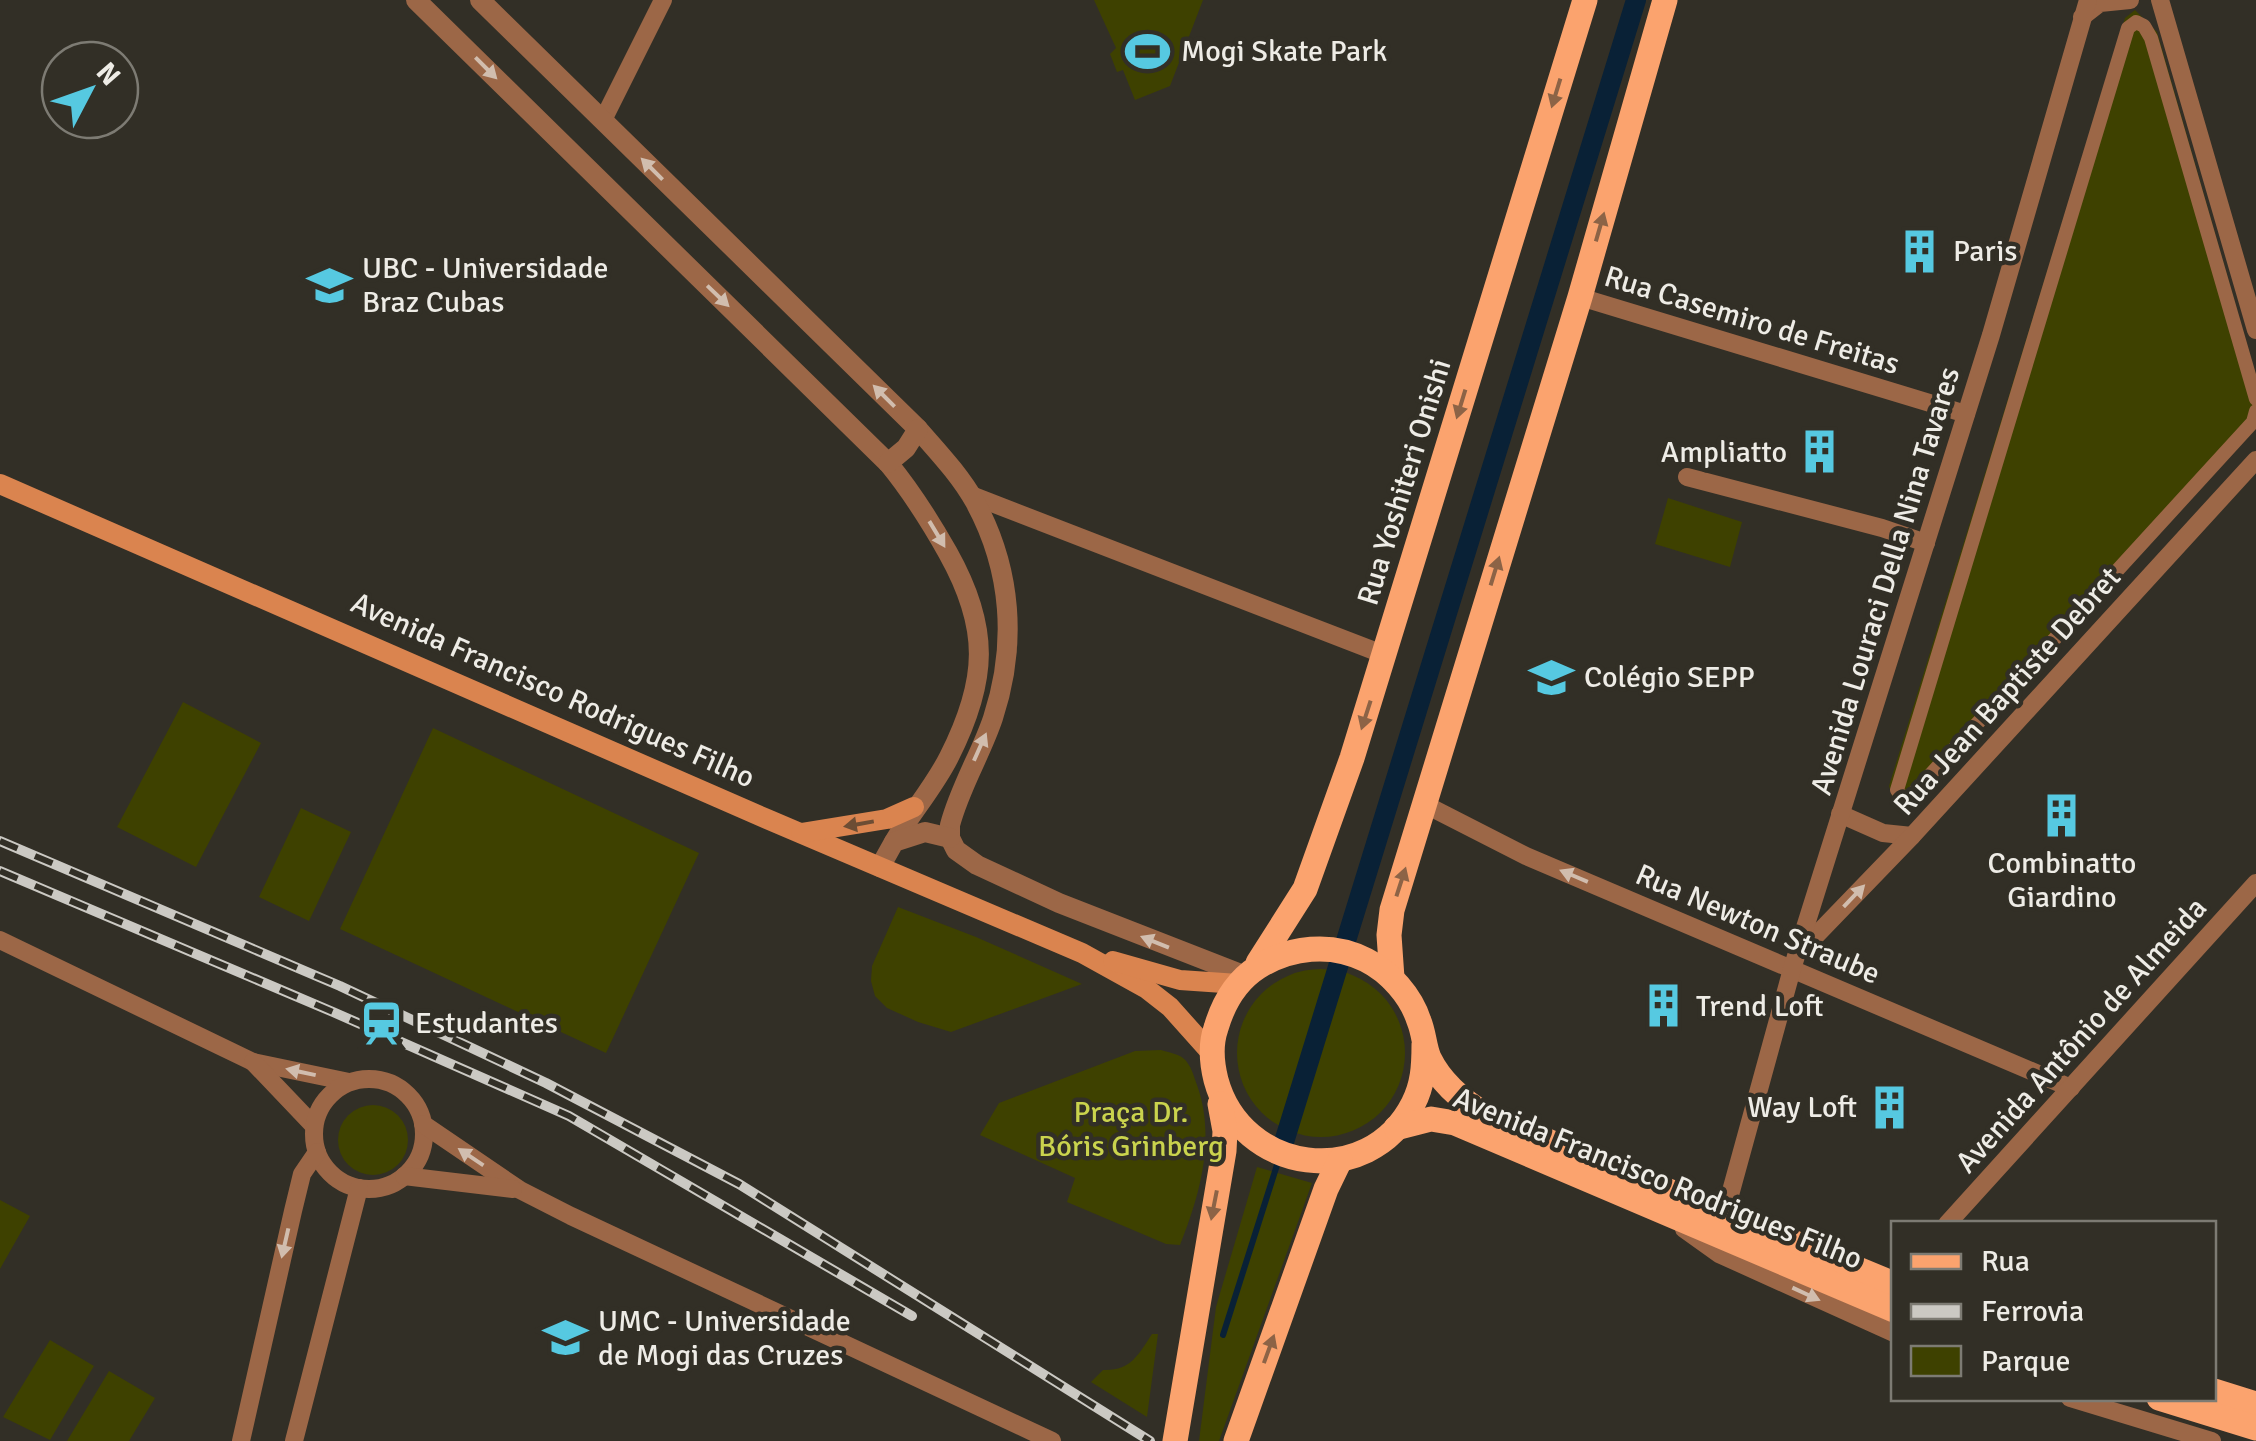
<svg xmlns="http://www.w3.org/2000/svg" width="2256" height="1441" font-family="Signika,sans-serif">
  <style>
    .green { fill: #3e4100 }
    .lines { fill: none; stroke-linecap: round; stroke-linejoin: round }
    .stream { stroke: #092136; stroke-width: 6 }
    .canal { stroke: #092136; stroke-width: 20 }
    .pedestrian { stroke: #9c6747; stroke-width: 14 }
    .minor { stroke: #9c6747; stroke-width: 18 }
    .tertiary { stroke: #9c6747; stroke-width: 20 }
    .secondary { stroke: #da844f; stroke-width: 20 }
    .primary { stroke: #fba36e; stroke-width: 25 }
    .rail-casing { stroke: #cbc9c3; stroke-width: 10 }
    .rail { stroke: #322f26; stroke-width: 6; stroke-dasharray: 19; stroke-linecap: butt }
    .oneway { fill: #d1bdae }
    .oneway2 { fill: #8c6346 }
    .oneway3 { fill: #6d4d34 }
    .labels { text-anchor: middle; stroke-width: 9; stroke-linejoin: round; paint-order: stroke }
    .poi-label { font-size: 30px; fill: #eeece6; stroke: #322f26; text-anchor: start }
    .street-label { font-size: 30px; fill: #eeece6; stroke: #322f26 }
    .park-label { font-size: 30px; fill: #cad34d; stroke: #322f26 }
  </style>
  <rect width="100%" height="100%" fill="#322f26"/>
  <!-- green -->
  <g class="green">
    <path d="M1094 0H1203L1170 86 1135 100 1123 70 1117 72 1110 54 1116 48Z"/>
    <path d="M2135 10 2157 32 2256 376V426L1905 809 1895 805 1889 786 2125 18Z"/>
    <path d="M1668 498 1742 522 1730 567 1655 544Z"/>
    <path d="M183 702 261 743 196 867 117 827Z"/>
    <path d="M433 728 699 853 606 1053 340 929Z"/>
    <path d="M301 808 351 832 309 921 259 897Z"/>
    <path d="M898 907 976 937 1082 984 951 1032 918 1022 887 1008 875 996 871 981 872 966Z"/>
    <circle cx="1321" cy="1053" r="84"/>
    <path d="M1161 1050C1167 1052 1178 1054 1183 1058 1191 1064 1194 1077 1197 1085 1216 1138 1200 1195 1180 1245L1166 1244 1067 1202 1075 1178 980 1135 999 1103 1135 1051Z"/>
    <circle cx="373" cy="1140" r="35"/>
    <path d="M1257 1167 1312 1183 1219 1441H1199L1216 1307Z"/>
    <path d="M0 1200 30 1216 0 1269Z"/>
    <path d="M1152 1334H1158L1147 1417 1091 1382 1103 1370C1131 1371 1138 1355 1152 1334Z"/>
    <path d="M50 1340 94 1366 50 1440 3 1417Z"/>
    <path d="M109 1371 155 1398 129 1441H67Z"/>
  </g>
  <g class="lines">
    <!-- stream -->
    <path class="stream" d="M1223 1335 1277 1165"/>
    <!-- canal -->
    <path class="canal" d="M1284 1142 1636 0"/>
    <!-- pedestrian -->
    <path class="pedestrian" d="M2256 399 2151 38 2144 26 2136 22 2128 28 1897 790 1902 797H1910L2253 422 2256 411"/>
    <!-- minor -->
    <g class="minor">
      <path d="M2160 0 2256 330"/>
      <path d="M2082 17 2100 3 2130 0"/>
      <path d="M603 120 663 0"/>
      <path d="M1580 297 1966 414"/>
      <path d="M1687 477 1882 528 1926 543"/>
      <path d="M971 495 1385 655"/>
      <path d="M1426 805 1526 856 2071 1088"/>
      <path d="M1840 814 1883 833 1912 836"/>
      <path d="M0 940 253 1062 349 1082"/>
      <path d="M1801 951 1912 836 2256 460"/>
      <path d="M253 1062 314 1126"/>
      <circle cx="369" cy="1134" r="55"/>
      <path d="M423 1124 520 1190 571 1216 1052 1441"/>
      <path d="M404 1176 513 1189"/>
      <path d="M1725 1213 1792 969 1991 335 2088 0"/>
      <path d="M1947 1224 2256 883"/>
      <path d="M1684 1229 1719 1254 1894 1333"/>
      <path d="M2070 1398 2212 1441"/>
      <path d="M241 1441 293 1211 302 1174 317 1152"/>
      <path d="M294 1441 359 1188"/>
    </g>
    <!-- tertiary -->
    <g class="tertiary">
      <path d="M416 0 888 463C911 491 930 521 948 553 990 628 988 680 949 757 934 787 911 813 894 842"/>
      <path d="M480 0 918 429C938 452 960 475 975 502 1012 570 1017 645 993 718 981 754 960 787 950 825V838L956 850 977 865 1059 903 1246 976"/>
      <path d="M888 463 906 448 918 429"/>
      <path d="M880 867 894 842 925 832 950 838"/>
    </g>
    <!-- secondary -->
    <g class="secondary">
      <path d="M0 484 767 819 1082 953 1147 989 1170 1007 1213 1055"/>
      <path d="M801 833 887 819 914 807"/>
      <path d="M1113 961 1180 980 1238 984"/>
    </g>
    <!-- primary -->
    <g class="primary">
      <path d="M1258 963 1305 889 1352 758 1585 0"/>
      <path d="M1392 978 1389 935 1392 910 1580 297 1665 0"/>
      <path d="M1424 1045C1424 1066 1423 1085 1413 1104 1368 1192 1241 1173 1216 1080 1212 1064 1210 1045 1216 1028 1223 1004 1236 981 1258 967 1290 947 1331 942 1366 960 1390 972 1411 996 1419 1021 1424 1033 1424 1046 1429 1058 1441 1083 1464 1102 1487 1116L1894 1284"/>
      <path d="M1396 1128 1431 1119 1455 1123 1894 1310"/>
      <path d="M2214 1391 2256 1404"/>
      <path d="M2159 1398 2256 1428"/>
      <path d="M1175 1441 1224 1151 1225 1131 1220 1104"/>
      <path d="M1236 1441 1326 1189 1340 1160"/>
    </g>
    <defs>
      <g id="rail">
        <path d="M0 841 340 986 546 1083 739 1184 1150 1441"/>
        <path d="M0 871 333 1012 569 1116 912 1316"/>
      </g>
    </defs>
    <!-- rail casing -->
    <use href="#rail" class="rail-casing"/>
    <!-- rail -->
    <use href="#rail" class="rail"/>
  </g>
  <!-- one-way arrows -->
  <defs><path id="oneway-solid" d="M-6-.8H1V-3.2L6.5 0L1 3.2V.8H-6Z" transform="scale(2.5)"/></defs>
  <g class="oneway">
    <use href="#oneway-solid" transform="translate(486 68) rotate(45)"/>
    <use href="#oneway-solid" transform="translate(652 169) rotate(-135)"/>
    <use href="#oneway-solid" transform="translate(718 296) rotate(44)"/>
    <use href="#oneway-solid" transform="translate(884 396) rotate(-135)"/>
    <use href="#oneway-solid" transform="translate(937 534) rotate(59)"/>
    <use href="#oneway-solid" transform="translate(980 747) rotate(-66)"/>
    <use href="#oneway-solid" transform="translate(1574 876) rotate(-157)"/>
    <use href="#oneway-solid" transform="translate(1854 896) rotate(-46)"/>
    <use href="#oneway-solid" transform="translate(1155 942) rotate(-158)"/>
    <use href="#oneway-solid" transform="translate(301 1072) rotate(-168)"/>
    <use href="#oneway-solid" transform="translate(471 1157) rotate(-146)"/>
    <use href="#oneway-solid" transform="translate(285 1243) rotate(103)"/>
    <use href="#oneway-solid" transform="translate(1806 1294) rotate(25)"/>
  </g>
  <g class="oneway2">
    <use href="#oneway-solid" transform="translate(1556 93) rotate(107)"/>
    <use href="#oneway-solid" transform="translate(1600 227) rotate(-74)"/>
    <use href="#oneway-solid" transform="translate(1461 404) rotate(107)"/>
    <use href="#oneway-solid" transform="translate(1495 571) rotate(-73)"/>
    <use href="#oneway-solid" transform="translate(1366 715) rotate(108)"/>
    <use href="#oneway-solid" transform="translate(1401 882) rotate(-72)"/>
    <use href="#oneway-solid" transform="translate(1214 1205) rotate(101)"/>
    <use href="#oneway-solid" transform="translate(1269 1349) rotate(-70)"/>
  </g>
  <use class="oneway3" href="#oneway-solid" transform="translate(859 824) rotate(170)"/>
  <!-- icons -->
  <defs>
    <symbol id="stadium-bare" viewBox="-9 -9 18 18"><path d="M0-5a6.5 5 0 1 0 0 10a6.5 5 0 1 0 0-10ZM-3.5-1.8h7v3.6h-7Z" fill="#56c9e1" stroke="#322f26" stroke-width="2.5" paint-order="stroke"/></symbol>
    <symbol id="building-bare" viewBox="-9 -9 18 18"><path d="M-4-6H4V6H1V3H-1V6H-4ZM-2.5-4.3h1.7v1.8h-1.7ZM.8-4.3h1.7v1.8H.8ZM-2.5-1h1.7V.8h-1.7ZM.8-1h1.7V.8H.8Z" fill="#56c9e1" stroke="#322f26" stroke-width="2.5" paint-order="stroke"/></symbol>
    <symbol id="university-bare" viewBox="-9 -9 18 18"><path d="M0-5L7-2L0 1L-7-2ZM-4 1L0 2.5L4 1V4Q0 6-4 4Z" fill="#56c9e1" stroke="#322f26" stroke-width="2.5" paint-order="stroke"/></symbol>
    <symbol id="school-bare" viewBox="-9 -9 18 18"><path d="M0-5L7-2L0 1L-7-2ZM-4 1L0 2.5L4 1V4Q0 6-4 4Z" fill="#56c9e1" stroke="#322f26" stroke-width="2.5" paint-order="stroke"/></symbol>
    <symbol id="station-bare" viewBox="-9 -9 18 18"><path d="M-3-6H3Q5-6 5-4V2Q5 4 3 4L4.5 6H3L1.5 4h-3L-3 6H-4.5L-3 4Q-5 4-5 2V-4Q-5-6-3-6ZM-3.5-4v3h7v-3ZM-3.5 1v1.5H-2V1ZM2 1v1.5H3.5V1Z" fill="#56c9e1" stroke="#322f26" stroke-width="2.5" paint-order="stroke"/></symbol>
  </defs>
  <g fill-rule="evenodd">
    <use href="#stadium-bare" x="1116" y="20" width="63" height="63"/>
    <use href="#building-bare" x="1888" y="220" width="63" height="63"/>
    <use href="#university-bare" x="298" y="254" width="63" height="63"/>
    <use href="#building-bare" x="1788" y="420" width="63" height="63"/>
    <use href="#school-bare" x="1520" y="646" width="63" height="63"/>
    <use href="#building-bare" x="2030" y="784" width="63" height="63"/>
    <use href="#building-bare" x="1632" y="974" width="63" height="63"/>
    <use href="#station-bare" x="350" y="992" width="63" height="63"/>
    <use href="#building-bare" x="1858" y="1076" width="63" height="63"/>
    <use href="#university-bare" x="534" y="1306" width="63" height="63"/>
  </g>
  <g class="labels">
    <!-- poi labels -->
    <g class="poi-label">
      <text x="1181" y="61">Mogi Skate Park</text>
      <text x="1953" y="261">Paris</text>
      <text x="362" y="278">UBC - Universidade<tspan x="362" dy="34">Braz Cubas</tspan></text>
      <text x="1787" y="462" text-anchor="end">Ampliatto</text>
      <text x="1584" y="687">Colégio SEPP</text>
      <text x="2062" y="873" text-anchor="middle">Combinatto<tspan x="2062" dy="34">Giardino</tspan></text>
      <text x="1696" y="1016">Trend Loft</text>
      <text x="415" y="1033">Estudantes</text>
      <text x="1857" y="1117" text-anchor="end">Way Loft</text>
      <text x="598" y="1331">UMC - Universidade<tspan x="598" dy="34">de Mogi das Cruzes</tspan></text>
    </g>
    <!-- street labels -->
    <g class="street-label">
      <text transform="translate(1752 320) rotate(17)" y="10">Rua Casemiro de Freitas</text>
      <text transform="translate(1404 482) rotate(-73)" y="10">Rua Yoshiteri Onishi</text>
      <text transform="translate(1885 581) rotate(-73)" y="10">Avenida Louraci Della Nina Tavares</text>
      <text transform="translate(553 690) rotate(24)" y="10">Avenida Francisco Rodrigues Filho</text>
      <text transform="translate(2007 691) rotate(-48)" y="10">Rua Jean Baptiste Debret</text>
      <text transform="translate(1758 924) rotate(23)" y="10">Rua Newton Straube</text>
      <text transform="translate(2081 1035) rotate(-48)" y="10">Avenida Antônio de Almeida</text>
      <text transform="translate(1658 1178) rotate(22)" y="10">Avenida Francisco Rodrigues Filho</text>
    </g>
    <!-- park labels -->
    <g class="park-label">
      <text x="1131" y="1122">Praça Dr.<tspan x="1131" dy="34">Bóris Grinberg</tspan></text>
    </g>
  </g>
  <!-- legend -->
  <rect x="1891" y="1221" width="325" height="180" fill="#322f26" stroke="#7d7b73" stroke-width="2.5"/>
  <rect x="1911" y="1254" width="50" height="15" fill="#fba36e" stroke="#7d7b73" stroke-width="2.5"/>
  <text x="1981" y="1271" font-size="30" fill="#eeece6">Rua</text>
  <rect x="1911" y="1304" width="50" height="15" fill="#cbc9c3" stroke="#7d7b73" stroke-width="2.5"/>
  <text x="1981" y="1321" font-size="30" fill="#eeece6">Ferrovia</text>
  <rect x="1911" y="1346" width="50" height="30" fill="#3e4100" stroke="#7d7b73" stroke-width="2.5"/>
  <text x="1981" y="1371" font-size="30" fill="#eeece6">Parque</text>
  <!-- north arrow -->
  <g transform="translate(90 90) rotate(49)"><circle r="48" fill="#322f26" stroke="#7d7b73" stroke-width="2.5"/>
  <path d="M0-8L18 38L0 25L-18 38Z" fill="#56c9e1"/>
  <text y="-15" font-size="28" font-weight="bold" text-anchor="middle" fill="#eeece6">N</text>
  </g>
</svg>
